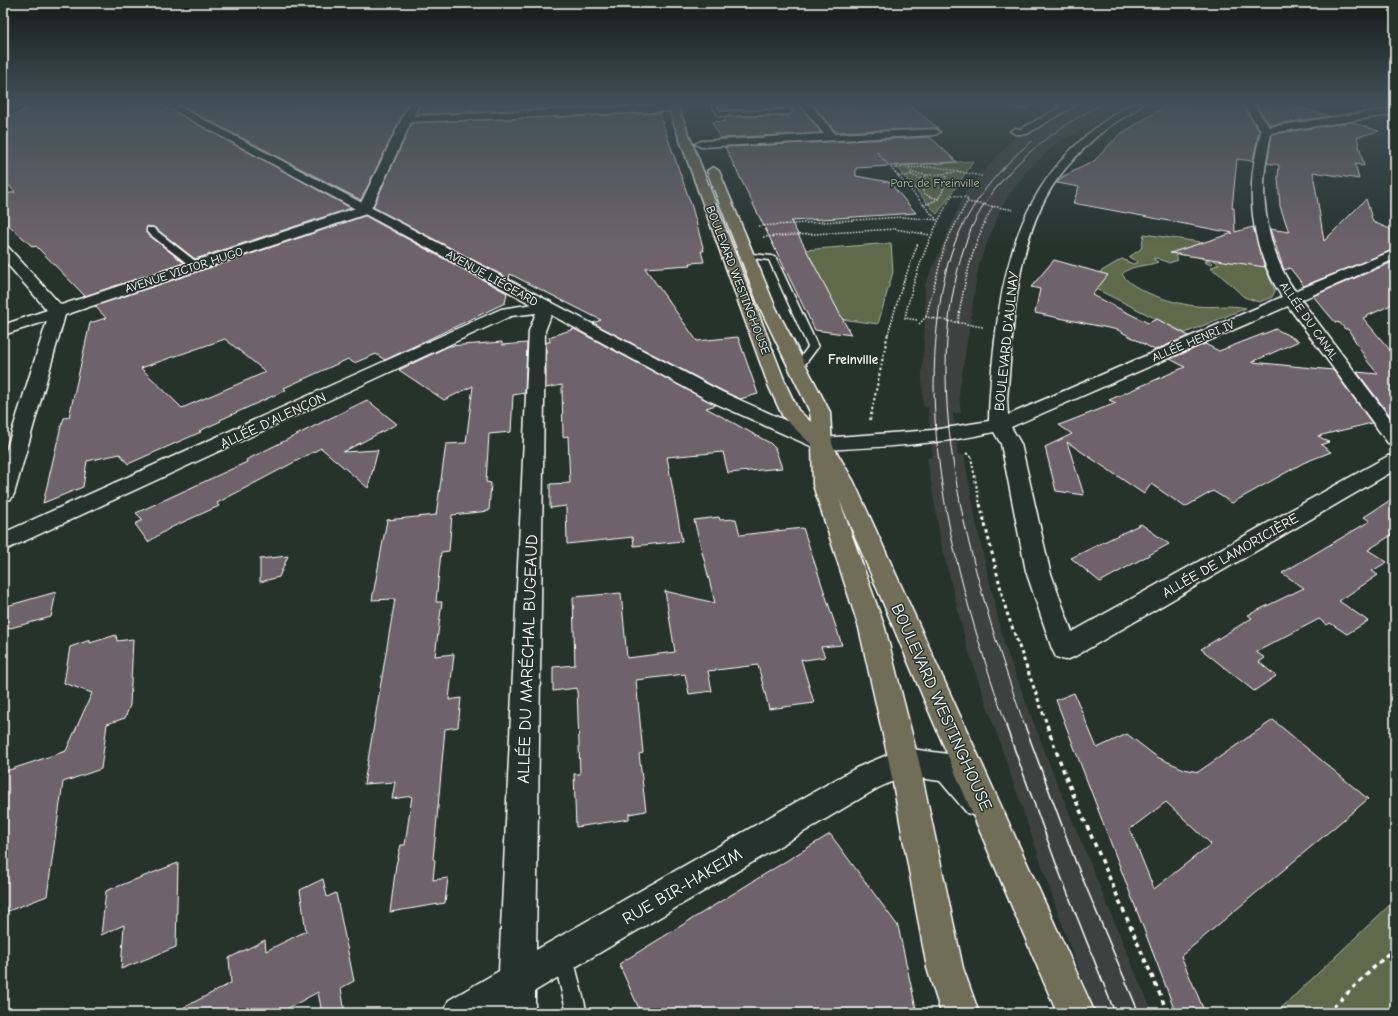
<svg xmlns="http://www.w3.org/2000/svg" width="1398" height="1016" font-family="'Comic Neue',sans-serif">
  <style>
    .built { fill: #3c423f }
    .green { fill: #5e6b4c; stroke: #aeb5a6 }
    .building { fill: #6e646a; stroke: #fff; fill-rule: evenodd }
    .lines { fill: none; stroke-linecap: round; stroke-linejoin: round }
    .lane-casing { stroke: #fff; stroke-width: 3 }
    .street-casing { stroke: #fff; stroke-width: 3 }
    .secondary-casing { stroke: #fff; stroke-width: 3 }
    .primary-casing { stroke: #fff; stroke-width: 3 }
    .path-far3 { stroke: #fff; stroke-width: 1.5; stroke-dasharray: 1.5 1.5; stroke-linecap: butt }
    .path-far2 { stroke: #fff; stroke-width: 2; stroke-dasharray: 2.5 2.5; stroke-linecap: butt }
    .path-far1 { stroke: #fff; stroke-width: 3; stroke-dasharray: 3.5 3.5; stroke-linecap: butt }
    .path { stroke: #fff; stroke-width: 3.5; stroke-dasharray: 4.5 4.5; stroke-linecap: butt }
    .lane { fill: #26332d; fill-rule: evenodd }
    .street { fill: #26332d; fill-rule: evenodd }
    .secondary { fill: #26332d; fill-rule: evenodd }
    .primary { fill: #716e59; fill-rule: evenodd }
    .tram-far1 { stroke: #fff; stroke-width: 1 }
    .tram { stroke: #fff; stroke-width: 1.5 }
    .labels { text-anchor: middle; stroke-width: 3; stroke-linejoin: round; paint-order: stroke }
    .far-park-label { font-size: 12px; fill: #b7bcae; stroke: #26332d }
    .far-street-label { font-size: 12px; fill: #fff; stroke: #26332d }
    .far-quarter-label { font-size: 13px; font-weight: bold; fill: #fff; stroke: #26332d }
    .street-label { font-size: 14px; fill: #fff; stroke: #26332d }
    .near-street-label { font-size: 17px; fill: #fff; stroke: #26332d }
  </style>
  <rect width="100%" height="100%" fill="#26332d"/>
  <filter id="ink" filterUnits="userSpaceOnUse"><feTurbulence type="fractalNoise" baseFrequency=".025" numOctaves="2"/><feDisplacementMap in="SourceGraphic" scale="8" xChannelSelector="R" yChannelSelector="G"/><feConvolveMatrix kernelMatrix="1 2 1 2 8 2 1 2 1" color-interpolation-filters="sRGB"/></filter>
  <g filter="url(#ink)">
    <!-- built -->
    <path class="built" d="M1087 104H1140L1058 142 1025 173 1002 206 979 263 959 394 961 413H953L958 455H964L977 527 1004 644 1050 766 1135 972 1153 1013H1095L1064 930 967 647 941 542 927 458 933 457 928 407 923 406 922 372 925 323V285L966 191 1016 135 1032 133 1069 111Z"/>
    <!-- green -->
    <g class="green">
      <path d="M974 161 937 214 895 166Z"/>
      <path d="M1144 234 1200 242 1202 254 1213 263 1210 265 1205 262 1208 261 1187 252 1175 256 1178 260 1169 263 1157 258 1153 259 1158 262C1146 267 1132 264 1122 274 1131 291 1178 305 1197 306 1214 308 1229 304 1246 308L1185 333 1094 288 1100 272 1122 259 1133 264 1138 262 1129 257 1141 249Z"/>
      <path d="M891 243 893 272 878 324 841 319 843 317 834 313 812 264 814 263 804 250Z"/>
      <path d="M1208 256 1263 263 1275 291 1272 297 1259 302 1244 297 1218 273 1210 268 1219 264Z"/>
      <path d="M1395 900V1013H1276Z"/>
    </g>
    <!-- building -->
    <g class="building">
      <path d="M18 104H161L351 208 195 259 154 227 147 226 146 233 184 263 85 296 36 246 33 247 3 220V195L15 192 3 179V117L24 112 22 111 26 110Z"/>
      <path d="M177 104H408L361 200Z"/>
      <path d="M420 104H443L442 105 497 104H656L416 114Z"/>
      <path d="M717 104H773L774 106 779 105 782 109 722 110Z"/>
      <path d="M799 104 821 133 720 138 712 122 726 121 724 117 789 116 793 112 788 105Z"/>
      <path d="M812 104H908L938 128 836 132Z"/>
      <path d="M1173 104H1242L1259 131 1253 161 1237 159 1232 208H1234L1235 232 1253 227 1265 267 1170 253 1233 233 1073 203 1079 187 1057 183 1062 177 1094 161 1119 135 1162 108Z"/>
      <path d="M1255 104H1288L1331 116 1270 125Z"/>
      <path d="M659 113 692 207 704 251H701L704 262 690 263 691 265 645 268 697 341 738 337 758 394 740 399 723 391 593 323 601 320 510 274 509 279 373 207 412 123Z"/>
      <path d="M1351 122 1379 131 1357 137 1364 166 1355 164 1359 179 1313 172 1324 241 1366 199 1373 222 1395 231V249L1304 286 1290 268 1284 270 1270 229 1289 232 1280 206 1278 178 1279 165 1267 163 1272 134Z"/>
      <path d="M930 137 957 162 856 168V176L889 182 916 213 791 221 851 335 815 330 725 147Z"/>
      <path d="M365 216 507 293 505 303 385 360 376 354 354 363 348 359 284 388 286 390 220 420 221 421 199 431 201 432 128 464 120 454 87 461 83 487 43 503 61 426 64 418 69 417 90 323 106 318 95 306ZM225 339 266 372 182 408 141 368Z"/>
      <path d="M1054 260 1108 275 1092 295 1148 323 1157 319 1189 336 1155 350 1118 330 1035 313 1040 289 1031 287Z"/>
      <path d="M1395 261V303L1363 318 1395 356V417L1392 418 1357 372 1378 374 1368 362 1348 329H1345L1340 323 1335 322 1313 296Z"/>
      <path d="M574 329 716 405 706 408 770 443 775 448 782 468 728 473 723 452 667 457 682 541 634 546 633 537 567 544 566 506 550 508V484L570 483 568 436 563 437 562 385 546 388V342H550L549 337Z"/>
      <path d="M1276 329 1299 341 1252 362 1333 370 1372 423 1318 436 1329 442 1321 445 1331 452 1303 463 1232 503 1213 491 1185 507 1151 484 1144 494 1067 442 1084 495 1056 491 1045 447 1072 434 1059 425 1116 403 1109 400 1185 367 1170 359 1205 344 1219 351Z"/>
      <path d="M502 342V345L527 343 525 393 513 395 511 432 489 434 486 482 491 483 489 511 452 515 449 551 441 552 436 602H442L435 656 454 654 449 700 461 698 458 727 445 729 435 840 433 859 435 860 433 880 448 878 445 903 390 912 396 865 401 845H405L412 796 392 799 395 782 364 784 395 599 372 600 387 520 436 515 446 444 466 443 473 386 444 400 399 370 449 346Z"/>
      <path d="M367 400 397 424 343 452 378 450 368 488 321 448 217 503 219 506 170 528 148 542 135 524 143 520 136 513 247 462 246 460Z"/>
      <path d="M1395 497V535L1393 534 1368 550 1387 562 1372 571 1378 575 1339 601 1368 621 1347 634 1330 623 1327 625 1319 619 1256 652 1265 658 1259 662 1276 676 1254 691 1201 649 1252 618 1248 615 1304 588 1282 573 1370 521 1364 517Z"/>
      <path d="M719 517 720 520 736 519 740 535 803 528 842 645 821 647 825 657 805 660 801 659 814 703 769 709 758 665 708 671 712 691 689 694 685 674 636 680 643 753 639 754 646 811 629 814V819L576 827 574 774H580L577 688 553 691V667L575 665 573 597 621 593 627 658 675 652 665 591 715 603 694 520Z"/>
      <path d="M1141 524 1169 544 1100 582 1071 558Z"/>
      <path d="M288 556 279 577 260 582V559Z"/>
      <path d="M56 592 51 617 3 630V607Z"/>
      <path d="M116 635 117 641 133 639 130 705 125 718 107 724 101 769 63 782 47 896 3 913V772L66 751 92 693 64 683 70 647 90 640V643Z"/>
      <path d="M1074 693 1097 748 1127 734 1157 757 1184 769 1198 772 1273 720 1368 799 1181 956 1205 1013H1176L1056 700ZM1166 802 1211 844 1154 889 1130 829Z"/>
      <path d="M830 834 898 926 917 1013H641L619 964Z"/>
      <path d="M178 863 176 947 121 969 124 925 101 935 106 891Z"/>
      <path d="M323 879 327 897 336 893 354 981 341 988 345 1013H322L318 992 279 1013H173L231 983 229 958 265 940 266 951 306 931 300 890Z"/>
    </g>
    <g class="lines">
      <defs>
        <g id="lane">
          <path d="M711 104H715L721 112 785 110 780 104H785L792 112 789 114 719 116Z"/>
          <path d="M1025 104H1032L1021 109 1018 107Z"/>
          <path d="M1055 104 1071 106 1068 108Z"/>
          <path d="M147 228H153L199 264V268H193L147 232Z"/>
          <path d="M743 253 772 256 776 258 818 347 800 371H794L792 369 808 347 769 260 743 257Z"/>
          <path d="M563 947 570 950 573 957 587 1013H567L553 957 556 950Z"/>
        </g>
        <g id="street">
          <path d="M409 104H419L414 116 674 105 679 108 674 111 411 122 369 213 65 315 14 494 11 499 3 501V460L47 321 3 335V325L47 310 3 259V246L8 247 61 305 359 207Z"/>
          <path d="M800 104H810L835 134 935 129 940 132 935 135 701 147 695 144 701 141 824 134Z"/>
          <path d="M1065 104H1077L1027 134H1015L1010 131 1015 128 1021 129Z"/>
          <path d="M1131 104H1142C1135 113 1119 119 1110 126 1093 138 1079 153 1066 168 1014 228 1014 324 1007 399L1008 415 1282 297C1261 264 1250 225 1252 186 1252 167 1257 149 1261 131L1243 104H1253L1269 127 1395 108V114L1271 133C1268 151 1264 168 1264 186 1264 222 1274 262 1295 291L1395 250V259L1301 300 1395 425V445L1388 443 1288 306 1011 427 1021 444 1050 571 1072 632 1388 456 1395 454V470L1074 657 1065 660 1056 657 1052 649 1026 571 1001 444 994 432C937 445 880 447 822 450L815 448 812 444 815 440 822 438 933 430 989 421C989 394 992 367 995 340 1007 235 1036 159 1131 104Z"/>
          <path d="M546 302 552 304 554 307 545 331 536 950 856 768 904 748 948 754 959 758 989 791 993 802 989 813 978 817 967 813 940 781 905 776 878 788 535 991V1013H443L449 1000 499 971 529 331 536 313 511 316 3 551V533L501 309Z"/>
        </g>
        <path id="secondary" d="M162 104H174L722 392 829 440 832 444 829 448 822 450 815 448 708 400Z"/>
        <path id="primary" d="M667 104H677L787 387 798 410 811 422 810 412 759 306 707 171 713 167 719 171 775 306 830 412 832 444 854 482 1095 1013H1057L839 499 885 628 919 762 963 968 979 1013H941L927 968 889 762 859 628 813 485 812 445 783 417 769 387Z"/>
      </defs>
      <!-- lane casing -->
      <use href="#lane" class="lane-casing"/>
      <!-- street casing -->
      <use href="#street" class="street-casing"/>
      <!-- secondary casing -->
      <use href="#secondary" class="secondary-casing"/>
      <!-- primary casing -->
      <use href="#primary" class="primary-casing"/>
      <!-- path-far3 -->
      <g class="path-far3">
        <path d="M877 152 937 220"/>
        <path d="M891 168 936 167 961 172"/>
        <path d="M909 169 912 173 927 175"/>
        <path d="M911 175 924 180"/>
        <path d="M898 176H907L912 173"/>
        <path d="M909 188H922"/>
        <path d="M939 199 928 196 923 192 924 178 928 175 961 172 982 176"/>
        <path d="M923 205C942 200 943 194 946 176L944 173"/>
        <path d="M758 226 903 217 938 220"/>
        <path d="M763 237 895 229 930 235"/>
        <path d="M926 317 945 244 967 202"/>
        <path d="M917 320 905 318C914 274 930 234 952 195L968 198 967 202 1014 210"/>
        <path d="M958 322C964 281 973 243 993 206"/>
        <path d="M919 324 926 317 983 327"/>
        <path d="M888 334 902 286 918 243"/>
      </g>
      <!-- path-far2 -->
      <g class="path-far2">
        <path d="M870 420 888 333"/>
        <path d="M966 453 971 457 980 505"/>
      </g>
      <!-- path-far1 -->
      <path class="path-far1" d="M980 504 1006 610 1048 727"/>
      <!-- path -->
      <g class="path">
        <path d="M1047 726 1067 780 1168 1013"/>
        <path d="M1327 1013 1395 947"/>
      </g>
      <!-- lane -->
      <use href="#lane" class="lane"/>
      <!-- street -->
      <use href="#street" class="street"/>
      <!-- secondary -->
      <use href="#secondary" class="secondary"/>
      <!-- primary -->
      <use href="#primary" class="primary"/>
      <!-- tram-far1 -->
      <g class="tram-far1">
        <path d="M1007 727C962 598 921 456 938 319 941 293 945 269 954 245 970 204 998 169 1032 141"/>
        <path d="M1025 727C979 595 924 422 955 283 960 257 968 231 982 208 1012 161 1053 129 1102 104"/>
      </g>
      <!-- tram -->
      <g class="tram">
        <path d="M1006 726 1058 869 1115 1013"/>
        <path d="M1025 726 1076 863 1139 1013"/>
      </g>
    </g>
  </g>
  <!-- sky -->
  <linearGradient id="sky" x2="0" y2="1"><stop stop-color="#151c19"/><stop offset="0.42" stop-color="#415057"/><stop offset="1" stop-color="#415057" stop-opacity="0"/></linearGradient>
  <rect width="1398" height="246" fill="url(#sky)"/>
  <g class="labels">
    <!-- far-park labels -->
    <g class="far-park-label">
      <text x="935" y="187">Parc de Freinville</text>
    </g>
    <!-- far-street labels -->
    <g class="far-street-label">
      <text transform="translate(184 270) rotate(-18)" y="4">AVENUE VICTOR HUGO</text>
      <text transform="translate(492 278) rotate(29)" y="4">AVENUE LIÉGEARD</text>
      <text transform="translate(738 280) rotate(69)" y="4">BOULEVARD WESTINGHOUSE</text>
      <text transform="translate(1309 321) rotate(55)" y="4">ALLÉE DU CANAL</text>
      <text transform="translate(1193 341) rotate(-23)" y="4">ALLÉE HENRI IV</text>
    </g>
    <!-- far-quarter labels -->
    <g class="far-quarter-label">
      <text x="853" y="364">Freinville</text>
    </g>
    <!-- street labels -->
    <g class="street-label">
      <text transform="translate(1006 341) rotate(-84)" y="5">BOULEVARD D'AULNAY</text>
      <text transform="translate(273 420) rotate(-25)" y="5">ALLÉE D'ALENÇON</text>
      <text transform="translate(1230 555) rotate(-30)" y="5">ALLÉE DE LAMORICIÈRE</text>
    </g>
    <!-- near-street labels -->
    <g class="near-street-label">
      <text transform="translate(527 659) rotate(-88)" y="6">ALLÉE DU MARÉCHAL BUGEAUD</text>
      <text transform="translate(942 707) rotate(66)" y="6">BOULEVARD WESTINGHOUSE</text>
      <text transform="translate(682 886) rotate(-30)" y="6">RUE BIR-HAKEIM</text>
    </g>
  </g>
  <!-- margin -->
  <rect width="1398" height="1016" fill="none" stroke="#26332d" stroke-width="16"/>
  <rect x="8" y="8" width="1382" height="1000" fill="none" stroke="#fff" stroke-width="1.5" filter="url(#ink)"/>
</svg>
